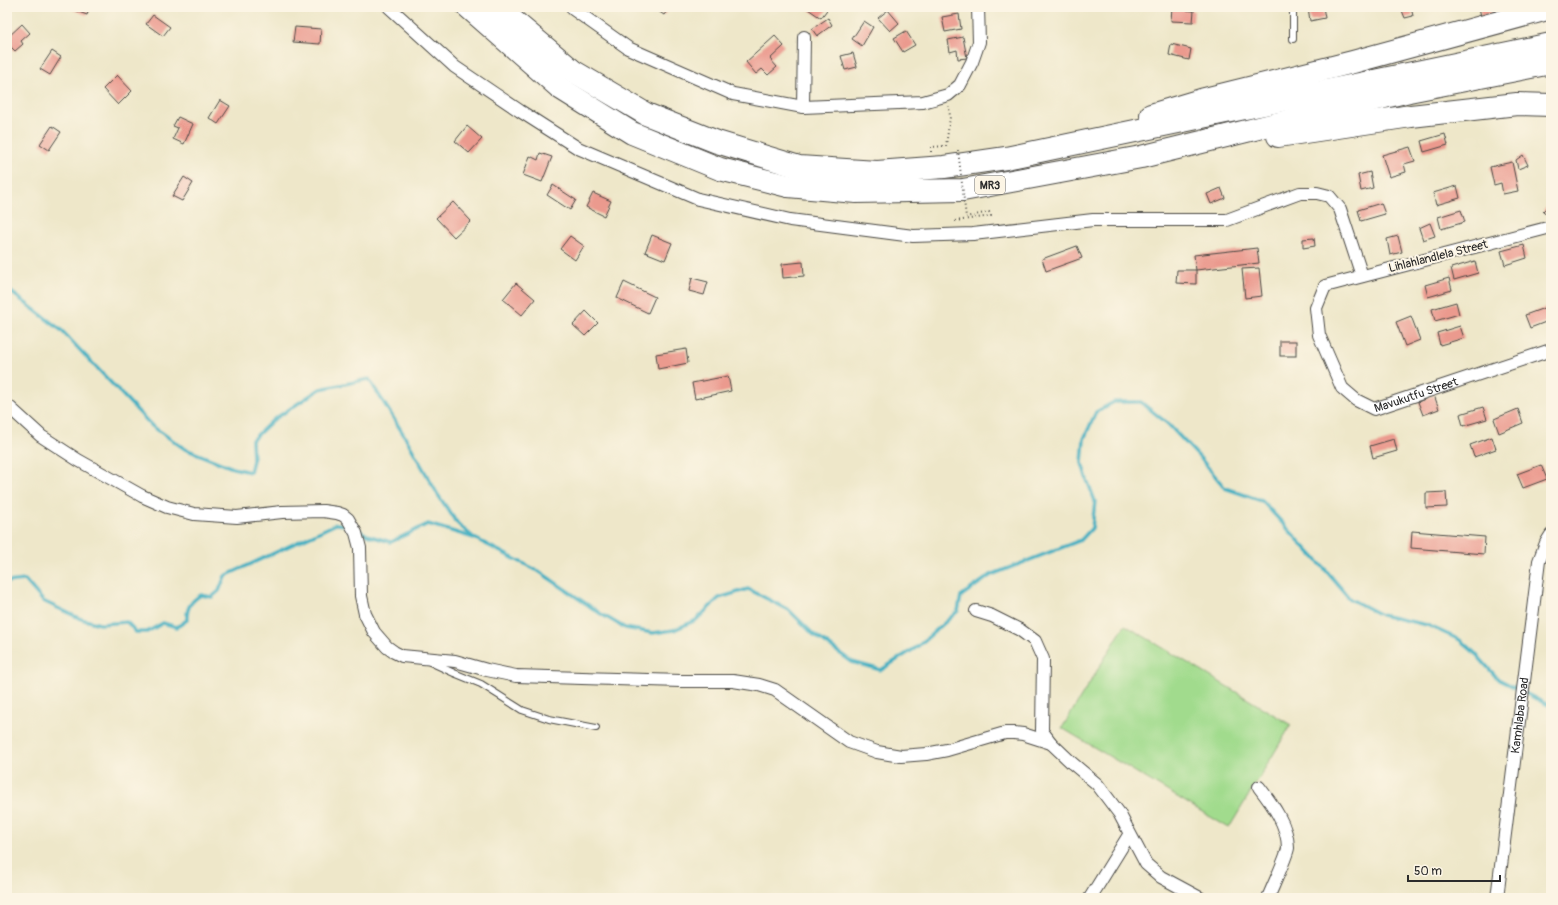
<svg xmlns="http://www.w3.org/2000/svg" width="1558" height="905" font-family="Pangolin,sans-serif">
  <style>
    .green { fill: #a1db8d; stroke: #66835c }
    .lines { fill: none; stroke-linecap: round; stroke-linejoin: round }
    .stream { stroke: #44b0c2; stroke-width: 3.5 }
    .building { fill: #eb9a8e }
    .lane-casing { stroke: #484743; stroke-width: 8 }
    .street-casing { stroke: #484743; stroke-width: 14 }
    .highway-casing { stroke: #484743; stroke-width: 24 }
    .path { stroke: #484743; stroke-width: 2; stroke-dasharray: 1 3; stroke-linecap: butt }
    .lane { stroke: #fff; stroke-width: 6 }
    .street { stroke: #fff; stroke-width: 12 }
    .highway { stroke: #fff; stroke-width: 22 }
    .path-bridge { stroke: #484743; stroke-width: 2; stroke-dasharray: 1 3; stroke-linecap: butt }
    .labels { text-anchor: middle; stroke-width: 4; stroke-linejoin: round; paint-order: stroke }
    .shield { fill: #fcf5e5; stroke: #6a6863; stroke-width: 1 }
    .shield-label { font-size: 11px; font-weight: bold; fill: #2b2b2b }
    .street-label { font-size: 12px; fill: #2b2b2b; stroke: #fcf5e5 }
  </style>
  <rect width="100%" height="100%" fill="#fcf5e5"/>
  <filter id="ink" filterUnits="userSpaceOnUse"><feTurbulence type="fractalNoise" baseFrequency=".025" numOctaves="2"/><feDisplacementMap in="SourceGraphic" scale="8" xChannelSelector="R" yChannelSelector="G"/><feConvolveMatrix kernelMatrix="1 2 1 2 8 2 1 2 1" color-interpolation-filters="sRGB"/></filter>
  <filter id="wash" filterUnits="userSpaceOnUse"><feTurbulence type="fractalNoise" baseFrequency=".012" numOctaves="4" result="noise"/><feDisplacementMap in="SourceGraphic" scale="16" xChannelSelector="R" yChannelSelector="G"/><feGaussianBlur stdDeviation="0.9" result="paint"/><feColorMatrix in="noise" values="0 0 0 0 0 0 0 0 0 0 0 0 0 0 0 0 0 1.4 0 .05"/><feComposite in="paint" operator="in"/></filter>
  <g filter="url(#wash)">
    <rect width="100%" height="100%" fill="#eee7c9"/>
    <!-- green -->
    <path class="green" d="M1125 625 1291 725 1229 828 1062 728Z"/>
    <g class="lines">
      <!-- stream -->
      <g class="stream">
        <path d="M7 289 61 330 152 426 185 449 233 468 250 472 253 460 252 440 273 420 320 389 369 379 407 440 438 495 458 524 473 537"/>
        <path d="M359 530 367 535 391 542 428 524 474 538 540 572 601 614 625 628 653 633 674 630 696 620 719 598 748 589 789 610 813 634 852 662 881 670 917 647 958 611 961 596 991 575 1081 540 1092 528 1095 501 1087 480 1082 463 1084 439 1096 412 1114 402H1141L1168 424 1201 459 1225 488 1262 501 1323 567 1350 599 1381 615 1427 625 1460 640 1476 654 1498 679 1520 690"/>
        <path d="M7 582 25 580 43 601 81 619 100 624 127 622 136 632H147L163 623 177 627 187 620C186 608 191 601 201 595L212 597 219 591 225 576 336 524 348 525"/>
        <path d="M1525 693 1548 705 1551 700"/>
      </g>
    </g>
    <g id="blocks">
      <!-- building -->
      <g class="building">
        <path d="M71 7H90L87 15 71 9Z"/>
        <path d="M656 7H670L664 15 655 9Z"/>
        <path d="M805 7H829L821 18Z"/>
        <path d="M1172 7H1185L1184 10 1194 11 1193 22 1171 21Z"/>
        <path d="M1308 7H1323L1325 18 1310 21Z"/>
        <path d="M1411 7 1413 16 1405 18 1401 8Z"/>
        <path d="M1479 7H1492L1495 11 1481 17Z"/>
        <path d="M888 10 899 23 890 31 878 18Z"/>
        <path d="M959 14 961 29 945 32 942 17Z"/>
        <path d="M153 15 170 27 163 36 146 24Z"/>
        <path d="M828 18 832 25 817 36 812 29Z"/>
        <path d="M864 21 873 27 862 46 852 39Z"/>
        <path d="M22 24 30 33 21 41 23 44 15 51 7 43V38Z"/>
        <path d="M295 27 321 29 320 44 293 42Z"/>
        <path d="M906 31 915 45 903 52 894 38Z"/>
        <path d="M775 36 784 46 770 59 777 67 768 75 762 69 756 74 746 62Z"/>
        <path d="M963 37 967 58 958 59 957 50 950 52 948 40Z"/>
        <path d="M1171 44 1191 49 1189 60 1169 55Z"/>
        <path d="M52 51 61 57 50 75 40 69Z"/>
        <path d="M853 53 857 67 845 70 841 56Z"/>
        <path d="M117 75 132 91 118 105 103 89Z"/>
        <path d="M220 100 230 106 218 124 209 118Z"/>
        <path d="M178 117 193 124 184 144 173 139 178 128 173 126Z"/>
        <path d="M52 126 61 132 49 150 40 144Z"/>
        <path d="M467 126 482 139 469 153 455 141Z"/>
        <path d="M1445 134 1448 145 1424 152 1421 141Z"/>
        <path d="M1410 147 1415 161 1404 164 1406 172 1389 177 1382 155Z"/>
        <path d="M540 153 552 157 542 182 523 175 530 156 538 160Z"/>
        <path d="M1523 155 1528 165 1518 169 1516 160Z"/>
        <path d="M1512 162 1518 191 1503 194 1501 183 1494 185 1490 167Z"/>
        <path d="M1370 172 1373 188 1361 191 1358 175Z"/>
        <path d="M184 177 193 183 182 201 172 196Z"/>
        <path d="M553 185 576 200 570 210 547 195Z"/>
        <path d="M1457 186 1460 198 1436 205 1433 193Z"/>
        <path d="M1221 188 1225 198 1211 204 1207 194Z"/>
        <path d="M593 193 611 201 604 216 586 207Z"/>
        <path d="M453 202 471 221 454 237 436 218Z"/>
        <path d="M1381 203 1385 214 1361 221 1358 210Z"/>
        <path d="M1551 203V214L1549 216 1543 211Z"/>
        <path d="M1461 210 1465 222 1441 229 1438 217Z"/>
        <path d="M1430 223 1435 236 1423 240 1419 228Z"/>
        <path d="M652 235 672 243 665 260 645 252Z"/>
        <path d="M570 236 584 246 575 260 560 249Z"/>
        <path d="M1398 236 1402 252 1390 255 1387 239Z"/>
        <path d="M1314 238 1315 246 1303 248V239Z"/>
        <path d="M1524 245 1527 258 1505 265 1501 251Z"/>
        <path d="M1077 246 1082 258 1046 271 1042 259Z"/>
        <path d="M1257 248 1259 263 1196 270V284L1176 283 1177 270H1196L1194 255Z"/>
        <path d="M1475 261 1478 273 1454 280 1451 268Z"/>
        <path d="M803 262 804 276 783 278 782 264Z"/>
        <path d="M1259 268 1262 296 1245 298 1242 269Z"/>
        <path d="M692 278 708 282 704 295 689 291Z"/>
        <path d="M1449 278 1452 290 1428 297 1425 285Z"/>
        <path d="M624 282 655 297 648 313 617 298Z"/>
        <path d="M516 283 535 299 522 315 503 299Z"/>
        <path d="M1456 302 1459 314 1435 321 1432 309Z"/>
        <path d="M1547 307 1551 320 1530 328 1525 315Z"/>
        <path d="M586 311 598 323 585 336 573 325Z"/>
        <path d="M1411 316 1420 340 1405 346 1396 322Z"/>
        <path d="M1460 326 1464 338 1440 345 1437 333Z"/>
        <rect x="1280" y="341" width="16" height="15"/>
        <path d="M686 349 688 363 658 369 656 354Z"/>
        <path d="M728 376 731 391 695 399 692 383Z"/>
        <path d="M1434 395 1439 409 1423 415 1418 402Z"/>
        <path d="M1483 407 1487 419 1463 426 1460 414Z"/>
        <path d="M1518 409 1523 423 1499 433 1494 419Z"/>
        <path d="M1492 437 1496 449 1474 457 1470 445Z"/>
        <path d="M1394 439 1397 451 1373 458 1370 446Z"/>
        <path d="M1541 465 1547 479 1523 488 1517 474Z"/>
        <path d="M1446 492 1447 507 1426 508V493Z"/>
        <path d="M1412 531 1485 537 1484 554 1411 548Z"/>
      </g>
    </g>
  </g>
  <g filter="url(#ink)">
    <use href="#blocks" fill-opacity="0" stroke="#484743" stroke-width="1"/>
    <g class="lines">
      <defs>
        <g id="lane">
          <path d="M1293 39V7"/>
          <path d="M430 662 454 673 481 684 522 710 549 719 596 728"/>
        </g>
        <g id="street">
          <path d="M389 7 455 67 520 111 578 148 698 199 790 220 913 236 973 234 1093 220H1227L1300 193H1317L1329 196 1340 209 1362 276"/>
          <path d="M573 9 628 48 733 94 803 107 923 102 948 95 960 85 972 62 979 42 978 7"/>
          <path d="M803 107 804 37"/>
          <path id="s1" d="M1551 227 1325 286 1316 308 1319 335 1342 388 1356 400 1374 409 1551 350"/>
          <path d="M7 405 41 436 78 460 142 496 167 507 194 514 237 517 282 512 323 511 337 513 343 515 348 519 356 533 360 548 361 596 365 614 374 632 387 647 394 652 402 656 455 661 487 670 516 676 681 681H733L759 685 775 690 849 742 877 752 901 756 926 754 947 750 1005 733H1014L1023 734 1051 743"/>
          <path d="M976 611 992 616 1020 630 1035 641 1043 659 1042 731 1051 743 1072 763 1097 784 1119 813 1146 864 1161 877 1200 898"/>
          <path d="M1259 787C1272 804 1288 825 1288 848 1287 856 1272 888 1268 898"/>
          <path d="M1090 898 1129 835"/>
          <path id="s2" d="M1497 898 1539 561 1546 543 1551 535"/>
        </g>
        <g id="highway">
          <path d="M468 7 560 88 632 133 720 169 788 186 856 192 963 190 1141 157 1409 91 1551 63"/>
          <path d="M497 7 573 71 646 114 717 142 799 167 877 172 944 167 1006 158 1551 44"/>
          <path d="M1151 115 1201 100 1353 62 1551 8"/>
          <path d="M1278 136 1411 116 1517 104 1551 105"/>
        </g>
      </defs>
      <!-- lane casing -->
      <use href="#lane" class="lane-casing"/>
      <!-- street casing -->
      <use href="#street" class="street-casing"/>
      <!-- highway casing -->
      <use href="#highway" class="highway-casing"/>
      <!-- path -->
      <g class="path">
        <path d="M931 152V147L946 146 950 117 949 106"/>
        <path d="M955 221 991 216 989 212 966 217"/>
      </g>
      <!-- lane -->
      <use href="#lane" class="lane"/>
      <!-- street -->
      <use href="#street" class="street"/>
      <!-- highway -->
      <use href="#highway" class="highway"/>
      <!-- path-bridge -->
      <path class="path-bridge" d="M958 150 966 217"/>
    </g>
  </g>
  <g class="labels">
    <!-- shield labels -->
    <rect class="shield" x="975" y="176" width="30" height="18" rx="3"/>
    <g class="shield-label">
      <text x="990" y="189">MR3</text>
    </g>
    <!-- street labels -->
    <g class="street-label">
      <text transform="translate(1438 256) rotate(-14)" y="4">Lihlahlandlela Street</text>
      <text dy="4" stroke="none"><textPath href="#s1" startOffset="425">Mavukutfu Street</textPath></text>
      <text dy="4" stroke="none"><textPath href="#s2" startOffset="184">Kamhlaba Road</textPath></text>
    </g>
  </g>
  <!-- margin -->
  <rect width="1558" height="905" fill="none" stroke="#fcf5e5" stroke-width="24"/>
  <!-- scale -->
  <path d="M1408 875v6h92v-6" fill="none" stroke="#2b2b2b" stroke-width="2"/>
  <text x="1414" y="875" font-size="12" fill="#2b2b2b" stroke="#fcf5e5" stroke-width="3" paint-order="stroke">50 m</text>
</svg>
